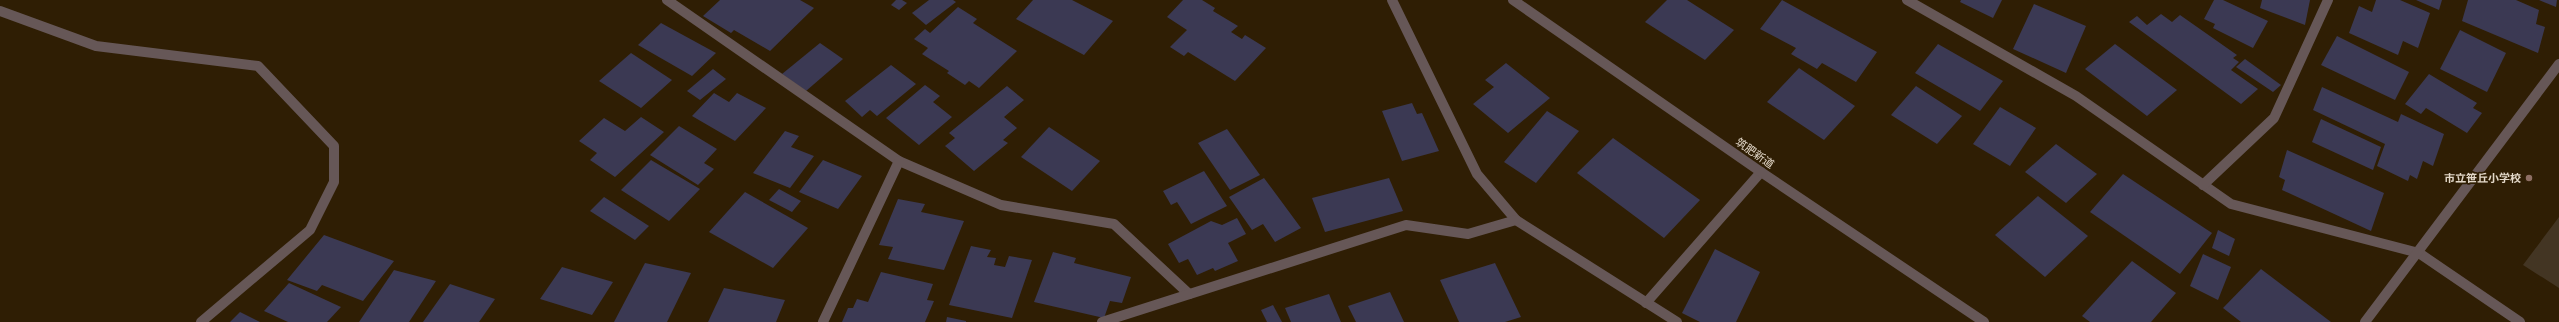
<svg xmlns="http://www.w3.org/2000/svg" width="2559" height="322" font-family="'IBM Plex Sans','Noto Sans JP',sans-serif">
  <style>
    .green { fill: #433523 }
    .building { fill: #3b3953 }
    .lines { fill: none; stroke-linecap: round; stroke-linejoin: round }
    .minor { stroke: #665757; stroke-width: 10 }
    .tertiary { stroke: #665757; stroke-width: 10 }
    .education-dot { fill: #8d6e63; stroke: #2f1e04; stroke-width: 1.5 }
    .labels { text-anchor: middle; stroke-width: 3.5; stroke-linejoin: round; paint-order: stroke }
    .street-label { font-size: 11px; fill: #e3d8c9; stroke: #2f1e04 }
    .poi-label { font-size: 11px; font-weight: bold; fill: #e3d8c9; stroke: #2f1e04; text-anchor: end }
  </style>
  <rect width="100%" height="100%" fill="#2f1e04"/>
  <!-- green -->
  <path class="green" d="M2559 217V288L2523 265Z"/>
  <!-- building -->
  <g class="building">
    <path d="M720 0H800L814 8 770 51 734 30 731 33 703 16Z"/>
    <path d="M896 0H902L907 3 899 10 891 5Z"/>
    <path d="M929 0H953L956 2 926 25 912 13Z"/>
    <path d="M1033 0H1072L1113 21 1084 55 1016 19Z"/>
    <path d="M1183 0H1202L1215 8 1213 11 1238 26 1231 32 1242 39 1245 35 1266 48 1235 81 1188 52 1184 56 1170 47 1187 30 1167 17Z"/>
    <path d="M1667 0H1687L1734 30 1705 60 1645 22Z"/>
    <path d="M1782 0 1877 52 1856 82 1822 63 1817 69 1791 54 1796 48 1760 29Z"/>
    <path d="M1961 0H2002L1993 18 1960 2Z"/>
    <path d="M2214 0H2223L2268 21 2253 48 2213 28 2215 24 2204 19Z"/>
    <path d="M2262 0H2310L2305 25 2260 8Z"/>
    <path d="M2376 0H2400L2430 13 2418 48 2403 41 2398 55 2349 33 2359 6 2372 12Z"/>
    <path d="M2416 0H2442L2439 10Z"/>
    <path d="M2468 0H2516L2539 10 2536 24 2545 27 2538 53 2462 21Z"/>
    <path d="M2539 0H2557L2556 7Z"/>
    <path d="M2034 4 2086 26 2066 73 2013 49Z"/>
    <path d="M958 7 977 19 973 23 1017 51 979 88 969 81 965 85 947 73 949 71 922 54 928 48 914 39 925 29 930 33Z"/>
    <path d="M2161 14 2172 22 2180 15 2237 55 2233 58 2239 62 2231 70 2258 89 2241 104 2129 22 2137 16 2147 25Z"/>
    <path d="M661 23 716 53 692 76 638 45Z"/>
    <path d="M2460 30 2506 53 2487 92 2440 69Z"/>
    <path d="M2337 36 2409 72 2395 100 2321 65Z"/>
    <path d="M820 43 843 59 806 91 782 74Z"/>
    <path d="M1938 44 2003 81 1980 111 1915 73Z"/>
    <path d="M2115 44 2177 90 2147 116 2085 69Z"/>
    <path d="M631 53 672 80 641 108 599 81Z"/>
    <path d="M2245 59 2281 85 2273 92 2236 67Z"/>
    <path d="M1506 63 1550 98 1508 133 1473 104 1494 87 1485 80Z"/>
    <path d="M891 65 916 84 877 116 870 110 862 117 845 101Z"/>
    <path d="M1799 68 1855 106 1824 140 1767 102Z"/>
    <path d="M713 69 726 79 700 100 687 91Z"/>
    <path d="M2429 74 2477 103 2473 108 2482 113 2467 133 2426 108 2421 114 2405 104Z"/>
    <path d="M925 85 940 96 933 102 952 117 919 145 886 118Z"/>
    <path d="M1007 86 1024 100 1004 117 1017 128 1003 140 1008 143 974 171 945 146 955 138 949 133Z"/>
    <path d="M1916 86 1962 116 1937 144 1891 115Z"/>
    <path d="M2322 87 2398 122 2401 114 2444 134 2433 166 2423 161 2417 179 2410 175 2408 181 2377 166 2385 144 2313 110Z"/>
    <path d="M714 93 729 102 737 93 766 108 735 141 692 116Z"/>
    <path d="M1412 103 1417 114 1422 113 1439 151 1402 161 1382 111Z"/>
    <path d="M2000 107 2036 128 2010 166 1973 144Z"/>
    <path d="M1547 111 1579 131 1536 183 1504 162Z"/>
    <path d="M641 117 664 132 615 177 590 160 597 153 579 141 604 118 625 131Z"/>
    <path d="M2321 119 2381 147 2373 170 2312 142Z"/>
    <path d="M679 126 717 149 704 163 714 169 698 185 650 155Z"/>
    <path d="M1049 127 1100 161 1072 191 1021 157Z"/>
    <path d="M1227 129 1260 175 1230 190 1198 143Z"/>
    <path d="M785 131 799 136 791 147 814 156 790 188 753 173Z"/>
    <path d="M1613 138 1700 200 1664 238 1577 173Z"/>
    <path d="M2056 144 2097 174 2066 203 2025 172Z"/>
    <path d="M2287 150 2384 193 2371 231 2282 190 2285 180 2279 177Z"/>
    <path d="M651 160 700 189 669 221 621 190Z"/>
    <path d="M823 160 862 176 838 209 799 192Z"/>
    <path d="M1204 171 1227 206 1191 224 1177 202 1171 205 1163 191Z"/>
    <path d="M2123 174 2212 233 2180 274 2090 212Z"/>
    <path d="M1264 178 1301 228 1275 242 1263 224 1252 230 1229 197Z"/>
    <path d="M1389 178 1403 211 1325 232 1312 198Z"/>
    <path d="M779 189 801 201 792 212 769 200Z"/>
    <path d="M745 192 808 228 773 268 709 232Z"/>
    <path d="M2038 196 2088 236 2045 277 1995 235Z"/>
    <path d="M604 197 649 226 635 240 590 211Z"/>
    <path d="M898 199 925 204 921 212 964 221 944 270 888 259 893 247 879 245Z"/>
    <path d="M1237 218 1246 234 1228 243 1238 261 1215 271 1213 268 1197 275 1188 259 1179 263 1168 244 1211 221 1222 225Z"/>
    <path d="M2218 230 2235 239 2229 256 2212 248Z"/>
    <path d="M324 235 394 261 363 301 322 285 317 291 287 280Z"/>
    <path d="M971 246 991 250 987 257 996 258 994 265 1005 267 1009 256 1032 260 1012 318 949 305Z"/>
    <path d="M1715 249 1760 272 1736 322H1700L1682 313Z"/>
    <path d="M1053 252 1076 258 1074 263 1131 277 1122 303 1110 301 1104 318 1034 302Z"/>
    <path d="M2203 254 2231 267 2218 300 2190 286Z"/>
    <path d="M2132 261 2176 293 2151 322H2090L2082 316Z"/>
    <path d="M645 263 691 273 667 322H614Z"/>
    <path d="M1495 263 1521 317 1505 322H1459L1440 280Z"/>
    <path d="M562 267 613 282 592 315 540 299Z"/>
    <path d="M2261 269 2331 322H2241L2223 308Z"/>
    <path d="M394 270 436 281 409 322H359Z"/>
    <path d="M881 272 933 284 927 300 934 301 925 322H842L848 308H853L857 299 868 302Z"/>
    <path d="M289 283 341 307 327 322H288L264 311Z"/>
    <path d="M450 284 495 299 479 322H423Z"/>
    <path d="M724 288 785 300 776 322H708Z"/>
    <path d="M1390 292 1404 322H1356L1348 306Z"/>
    <path d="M1329 294 1341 322H1291L1285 308Z"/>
    <path d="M1273 305 1282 322H1267L1261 310Z"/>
    <path d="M240 312 260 322H230Z"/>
    <path d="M947 317 966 321V322H946Z"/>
  </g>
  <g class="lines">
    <!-- minor -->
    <g class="minor">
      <path d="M667 0 899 161 1001 205 1114 224 1189 294"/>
      <path d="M1392 0 1477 174 1516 220 1677 322"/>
      <path d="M1907 0 2076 96 2231 204 2419 253 2520 322"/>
      <path d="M0 11 96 46 258 66 334 146V182L310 230 201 322"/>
      <path d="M2203 185 2274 118 2328 0"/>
      <path d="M1646 303 1761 172"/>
      <path d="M823 322 899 161"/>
      <path d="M1102 322 1406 225 1468 234 1516 220"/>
    </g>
    <!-- tertiary -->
    <g class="tertiary">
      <path d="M1513 0 1761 172 1984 322"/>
      <path d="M2365 322 2559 64"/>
    </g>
  </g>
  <!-- markers -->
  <circle class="education-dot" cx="2529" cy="178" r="4"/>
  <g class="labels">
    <!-- street labels -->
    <g class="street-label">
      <text transform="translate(1755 153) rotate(35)" y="4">筑肥新道</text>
    </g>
    <!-- poi labels -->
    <g class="poi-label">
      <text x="2521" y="182">市立笹丘小学校</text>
    </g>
  </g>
</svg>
